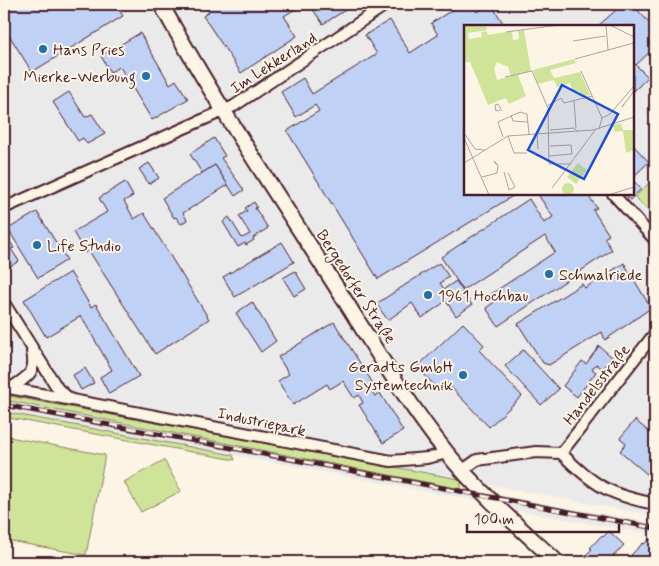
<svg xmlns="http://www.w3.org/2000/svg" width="659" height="566" font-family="Mynerve,sans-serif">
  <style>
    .built { fill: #eaeaea; fill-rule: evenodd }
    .green { fill: #cfe499; stroke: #8c8262 }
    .building { fill: #c0d1f6; stroke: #4a1f2b }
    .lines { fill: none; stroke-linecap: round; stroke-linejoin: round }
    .street-casing { stroke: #4a1f2b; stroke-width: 14 }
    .secondary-casing { stroke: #4a1f2b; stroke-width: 18 }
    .street { stroke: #fcf5e5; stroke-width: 10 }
    .secondary { stroke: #fcf5e5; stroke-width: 14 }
    .rail-casing { stroke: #4a1f2b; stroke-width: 5 }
    .rail { stroke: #fcf5e5; stroke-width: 3; stroke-dasharray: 9; stroke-linecap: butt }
    .poi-dot { fill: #1f6fb2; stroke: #fcf5e5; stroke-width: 2 }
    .labels { text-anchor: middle; stroke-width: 4; stroke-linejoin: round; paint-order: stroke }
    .poi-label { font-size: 16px; fill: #4a1f2b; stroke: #fcf5e5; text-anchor: start }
    .street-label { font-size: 16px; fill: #4a1f2b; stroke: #fcf5e5 }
    .inset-road { fill: none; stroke: #b59f9b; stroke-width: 1 }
    .view { fill: #1d4ed8; fill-opacity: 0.15; stroke: #1d4ed8; stroke-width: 2.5 }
    .inset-edge { fill: none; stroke: #4a1f2b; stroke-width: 2.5 }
  </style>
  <rect width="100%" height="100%" fill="#fcf5e5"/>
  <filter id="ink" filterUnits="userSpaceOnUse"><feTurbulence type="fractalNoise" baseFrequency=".02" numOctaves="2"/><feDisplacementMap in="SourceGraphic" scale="10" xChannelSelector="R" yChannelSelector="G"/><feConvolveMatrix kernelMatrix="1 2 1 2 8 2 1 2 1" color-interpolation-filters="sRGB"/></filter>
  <g filter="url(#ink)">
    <!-- built -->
    <g class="built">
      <path d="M4 4H655V109L646 119 655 129V177L635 197 655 218V516L71 405 4 394ZM465 26H633V194H465Z"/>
      <path d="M4 400 473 491 655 523V535L524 512 473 500 4 412Z"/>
    </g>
    <!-- green -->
    <g class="green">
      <path d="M655 177V218L635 197Z"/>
      <path d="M4 395 459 479 461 482V489L4 400Z"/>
      <path d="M4 412 233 455 235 460 4 417Z"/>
      <path d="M4 436 105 455 86 555 4 540Z"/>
      <path d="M164 460 181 491 141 512 124 482Z"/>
    </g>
    <!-- building -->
    <g class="building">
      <path d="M4 4H115L123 16 32 72 4 27Z"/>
      <path d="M203 4H294L297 8 284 16 297 36 241 73 203 16 209 12Z"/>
      <path d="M309 4H344L347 9 323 24Z"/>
      <path d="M462 4H472L477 12 491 4 505 26H465V194H516L378 279 287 131 319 111 315 105 296 117 281 92 303 78 312 94 377 54 365 35 390 20 410 53 438 35 431 23Z"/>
      <path d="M623 4H632L655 29V47L636 65 633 62V26H598Z"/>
      <path d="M140 33 170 84 176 80 188 99 152 120 120 67 110 72 101 56Z"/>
      <path d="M633 62 648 77 633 92Z"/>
      <path d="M69 92 85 117 92 114 105 134 87 144 83 138 78 141 53 102Z"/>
      <path d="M214 138 225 156 221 158 244 190 235 196 215 165 202 173 190 154Z"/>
      <path d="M633 145 649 162 633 177Z"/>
      <path d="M149 163 159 178 149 184 139 169Z"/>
      <path d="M215 165 228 185 183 213 187 220 181 224 176 217 174 218 162 198Z"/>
      <path d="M633 180 641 189 630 200 625 194H633Z"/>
      <path d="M125 182 133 196 124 201 134 219 144 213 209 319 155 354 89 251 85 253 73 232 107 212 99 198Z"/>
      <path d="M543 194H587L597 208 593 210 609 235 604 238 612 250 498 326 486 308 496 301 491 294 555 252 545 236 463 290 441 257 529 199 544 223 553 217 539 196Z"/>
      <path d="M254 202 257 207 255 208 268 228 253 238 254 240 246 245 245 243 238 247 223 222 229 217 242 238 250 234 239 216 247 211 245 208Z"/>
      <path d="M37 212 67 260 38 278 8 229Z"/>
      <path d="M6 235 14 248 11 249 19 261 6 269 4 266V236Z"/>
      <path d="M282 242 294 262 235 297 223 277Z"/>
      <path d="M439 263 449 277 440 283 444 289 456 281 472 305 456 316 446 301 422 318 412 303 388 320 376 304Z"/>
      <path d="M624 263 651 308 605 340 602 332 549 365 543 363 518 324 582 284 585 288Z"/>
      <path d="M295 271 306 289 294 296 283 278Z"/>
      <path d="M70 272 91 307 96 304 139 376 109 394 100 377 112 370 81 316 46 337 24 300Z"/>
      <path d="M252 302 276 341 261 352 236 313Z"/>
      <path d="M334 322 374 385 369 388 375 396 380 393 403 431 383 443 359 405 363 403 359 395 354 398 343 381 330 389 327 384 293 405 278 381 289 374 278 357Z"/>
      <path d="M463 323 484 345 479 350 522 396 489 427 446 382 438 389 417 367Z"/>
      <path d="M599 346 612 357 603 369 596 364 592 369 596 372 577 397 563 386 582 361 586 364Z"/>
      <path d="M523 350 559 389 541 405 505 366Z"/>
      <path d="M85 368 94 383 81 390 73 375Z"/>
      <path d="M635 420 655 437V481L620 451 626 443 620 438Z"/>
      <path d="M609 531 624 545 608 562H594L586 555 592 549 590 548 602 535 603 537Z"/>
      <path d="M650 539 655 544V562H627L632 557 631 555 643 543 644 544Z"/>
    </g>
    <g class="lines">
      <defs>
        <g id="street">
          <path d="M613 194 655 240"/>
          <path d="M4 208 234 106 387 4"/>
          <path d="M4 303 58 389 70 399"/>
          <path d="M4 387 391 461 427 458 448 453"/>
          <path d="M11 388C27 377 37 373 32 352"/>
          <path d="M561 453 655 333"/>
          <path d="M463 470 477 460 536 452 561 453C594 486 610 495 655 504"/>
        </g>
        <path id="secondary" d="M161 4C212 97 272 187 330 277 368 336 403 398 447 453 480 493 519 527 557 562"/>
      </defs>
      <!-- street casing -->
      <use href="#street" class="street-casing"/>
      <!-- secondary casing -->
      <use href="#secondary" class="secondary-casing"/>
      <!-- street -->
      <use href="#street" class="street"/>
      <!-- secondary -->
      <use href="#secondary" class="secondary"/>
      <defs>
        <path id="rail" d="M4 405C221 444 438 489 655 528"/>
      </defs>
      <!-- rail casing -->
      <use href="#rail" class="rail-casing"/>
      <!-- rail -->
      <use href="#rail" class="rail"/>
    </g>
  </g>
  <!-- markers -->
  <g class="poi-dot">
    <circle cx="43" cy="49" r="5"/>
    <circle cx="146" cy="76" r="5"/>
    <circle cx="37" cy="245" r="5"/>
    <circle cx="549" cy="274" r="5"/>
    <circle cx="428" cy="295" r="5"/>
    <circle cx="463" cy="375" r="5"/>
  </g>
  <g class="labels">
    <!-- poi labels -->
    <g class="poi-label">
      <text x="53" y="55">Hans Pries</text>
      <text x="136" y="82" text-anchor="end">Mierke-Werbung</text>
      <text x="47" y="251">Life Studio</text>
      <text x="559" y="280">Schmalriede</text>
      <text x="438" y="301">1961 Hochbau</text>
      <text x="453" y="372" text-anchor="end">Geradts GmbH<tspan x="453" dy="18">Systemtechnik</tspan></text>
    </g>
    <!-- street labels -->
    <g class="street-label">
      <text transform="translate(273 62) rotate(-33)" y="6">Im Lekkerland</text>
      <text transform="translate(357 286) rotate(57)" y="6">Bergedorfer Straße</text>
      <text transform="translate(596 384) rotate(-52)" y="6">Handelsstraße</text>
      <text transform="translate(262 421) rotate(12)" y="6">Industriepark</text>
    </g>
  </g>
  <!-- overview -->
  <g transform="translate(464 25)">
    <rect width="170" height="170" fill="#fcf5e5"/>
    <path d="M0 0H22L23 5 4 8 5 14 18 12 17 7 22 6 24 10 48 6 49 15 55 14 54 6 60 5 67 46 54 50 62 71 45 79 42 73 24 80 6 37H0ZM33 37 44 42 47 51 33 55 30 43ZM110 34 112 38 86 45 90 53 116 47 126 70 117 72 115 66 109 67 106 58 93 62 90 55 74 59 69 45ZM157 98 159 105H170V125L162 128 159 106 151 107 149 100ZM114 138 123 145 112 159 103 152ZM98 164a6 6 0 1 1 12 0a6 6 0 1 1-12 0Z" fill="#cfe499" fill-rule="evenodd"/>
    <path class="inset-road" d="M142 0 144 25M146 0 170 12M42 7 95 0M109 16 141 11M111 34 170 18M117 46 138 93M41 52 68 46 84 83 85 139H107M110 76 112 103M160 79 158 82 170 66M83 81 97 73 100 78 128 71M36 85 32 86 31 80 34 79 38 86M47 90 49 96 64 97M135 104 138 93 146 89 170 61M86 105 110 103 113 106M0 108 11 124 20 125M73 109 74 124M44 111 50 128H63M39 112 34 97 56 87 63 89 65 109M0 113 25 170M85 131 108 129 107 120 86 121M0 138 44 111 129 105 170 92M40 147 45 165 51 162 44 148M18 152 33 148 34 140 30 136 31 138 34 140M88 163 132 104M144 170 170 162"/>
    <path class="view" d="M98 60 154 89 120 154 64 125Z"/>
    <rect width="170" height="170" class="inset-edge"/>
  </g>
  <!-- margin -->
  <rect width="659" height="566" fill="none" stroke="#fcf5e5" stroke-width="20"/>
  <rect x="10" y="10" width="639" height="546" fill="none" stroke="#4a1f2b" stroke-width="2" filter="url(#ink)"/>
  <!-- scale -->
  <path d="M467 524v8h152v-8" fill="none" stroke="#4a1f2b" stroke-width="2.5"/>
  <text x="474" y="524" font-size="15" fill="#4a1f2b" stroke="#fcf5e5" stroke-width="4" paint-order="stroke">100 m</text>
</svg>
